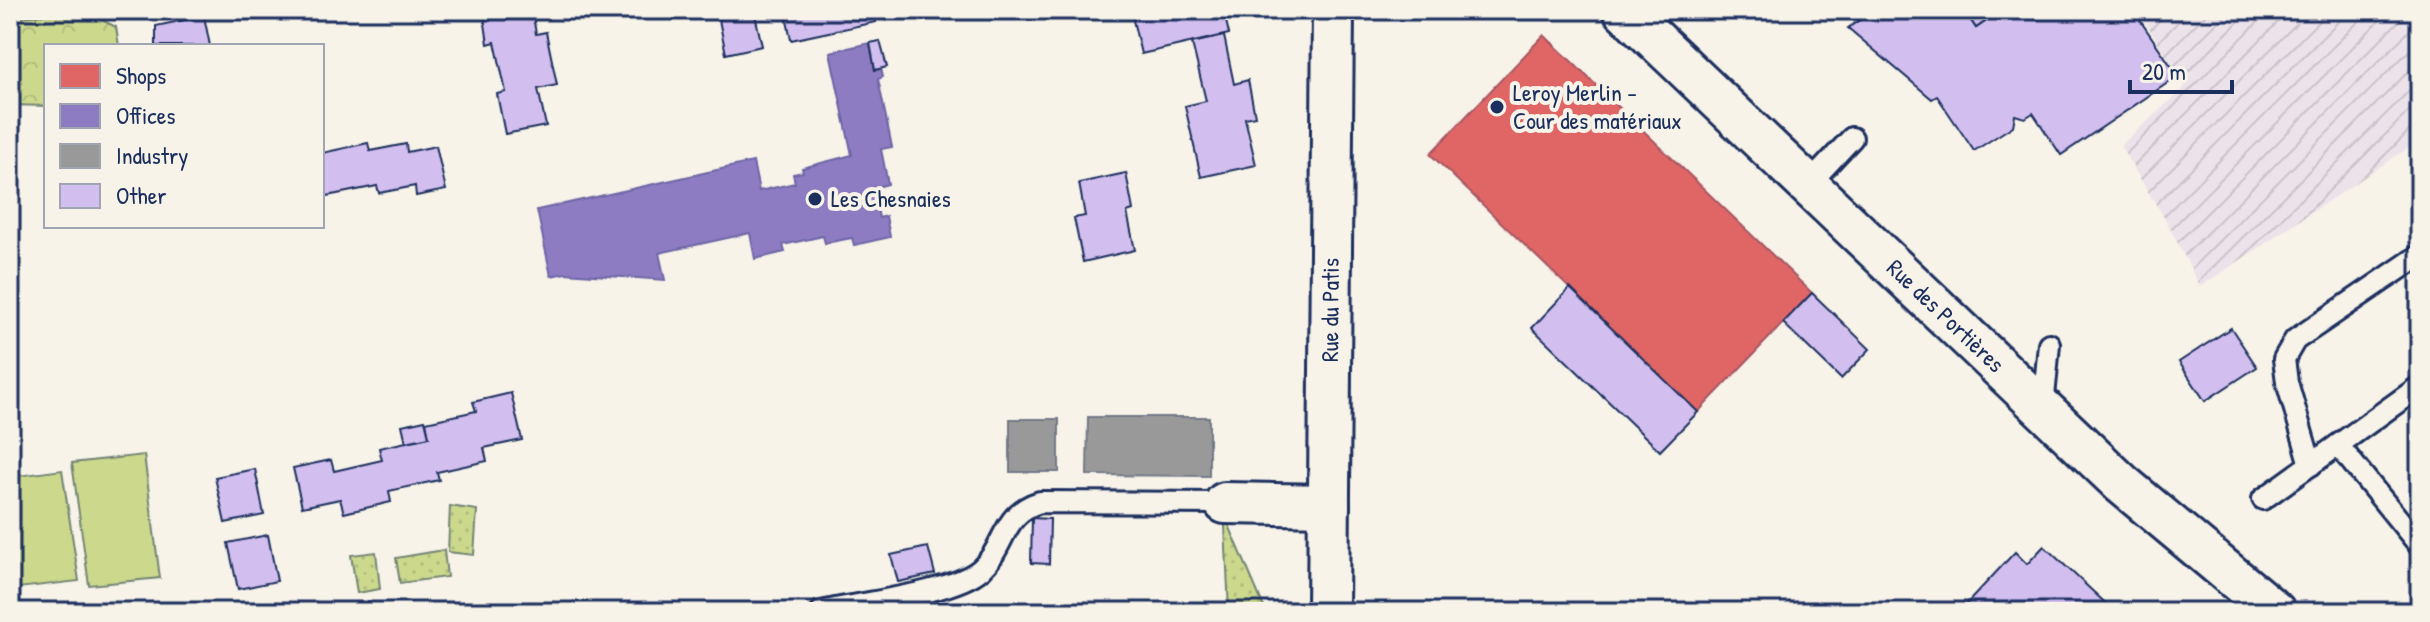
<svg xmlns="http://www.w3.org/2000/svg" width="2430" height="622" font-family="'Patrick Hand',sans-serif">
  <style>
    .industrial { fill: url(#industrial-furrows) }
    .green { fill: url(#green-dots); stroke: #748475; stroke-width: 2 }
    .forest { fill: url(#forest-crowns); stroke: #748475; stroke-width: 2 }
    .pitch { fill: #ccd98c; stroke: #748475; stroke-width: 2 }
    .shops { fill: #e06666; stroke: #a55664; stroke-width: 2 }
    .offices { fill: #8e7cc3; stroke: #6c65a5; stroke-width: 2 }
    .industry { fill: #999; stroke: #737987; stroke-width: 2 }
    .building { fill: #d2bfef; stroke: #1b2f5e; stroke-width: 2 }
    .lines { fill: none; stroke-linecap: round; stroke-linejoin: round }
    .service-casing { stroke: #1b2f5e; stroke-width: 26 }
    .minor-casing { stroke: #1b2f5e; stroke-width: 46 }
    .service { stroke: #f7f3e8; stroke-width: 20 }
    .minor { stroke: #f7f3e8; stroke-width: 40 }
    .poi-dot { fill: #1b2f5e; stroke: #f7f3e8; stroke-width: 3 }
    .labels { text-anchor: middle; stroke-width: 8; stroke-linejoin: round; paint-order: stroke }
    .poi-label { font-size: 24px; fill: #1b2f5e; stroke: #f7f3e8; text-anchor: start }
    .street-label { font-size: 24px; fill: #1b2f5e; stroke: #f7f3e8 }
  </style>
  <defs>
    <pattern id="industrial-furrows" width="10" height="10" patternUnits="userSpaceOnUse" patternTransform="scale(2)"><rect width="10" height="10" fill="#ece3ea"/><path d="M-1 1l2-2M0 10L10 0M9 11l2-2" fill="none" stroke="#cac3cb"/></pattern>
    <pattern id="green-dots" width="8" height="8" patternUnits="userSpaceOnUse" patternTransform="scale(2)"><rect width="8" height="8" fill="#ccd98c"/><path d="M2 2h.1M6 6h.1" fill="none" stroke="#afbb7b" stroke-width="1.8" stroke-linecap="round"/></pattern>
    <pattern id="forest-crowns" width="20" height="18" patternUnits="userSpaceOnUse" patternTransform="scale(2)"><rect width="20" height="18" fill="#ccd98c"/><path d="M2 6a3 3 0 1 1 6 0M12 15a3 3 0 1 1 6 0" fill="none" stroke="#afbb7b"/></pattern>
  </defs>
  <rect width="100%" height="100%" fill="#f7f3e8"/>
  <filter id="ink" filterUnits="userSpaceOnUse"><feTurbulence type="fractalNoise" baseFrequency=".0125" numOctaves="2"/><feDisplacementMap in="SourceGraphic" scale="16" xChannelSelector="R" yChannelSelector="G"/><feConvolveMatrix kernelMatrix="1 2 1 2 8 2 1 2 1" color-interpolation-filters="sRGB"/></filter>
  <g filter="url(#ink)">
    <!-- industrial -->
    <path class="industrial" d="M2138 10H2420V140L2200 287 2168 224 2120 146 2185 87Z"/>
    <!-- green -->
    <g class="green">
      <path d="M450 506 477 510 474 555 448 552Z"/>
      <path d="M1228 523 1266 612H1229L1225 526Z"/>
      <path d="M444 550 447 577 400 583 396 558Z"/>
      <path d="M376 552 380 589 357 593 351 555Z"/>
    </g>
    <!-- forest -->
    <path class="forest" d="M84 11 116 27 119 46H46V106L10 105V18Z"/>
    <!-- pitch -->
    <g class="pitch">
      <path d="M144 455 160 578 89 585 72 463Z"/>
      <path d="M62 470 79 581 10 589V477Z"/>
    </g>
    <!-- shops -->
    <path class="shops" d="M1544 35 1812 293 1698 412 1430 154Z"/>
    <!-- offices -->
    <path class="offices" d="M870 43 875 70 881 68 883 77 878 79 892 147 881 149 888 184 873 188 879 218 886 216 890 237 854 245 852 238 825 243 823 236 783 245 785 252 755 259 750 233 659 253 665 280 565 273 551 276 537 210 753 162 759 191 795 183 793 174 803 172 802 168 852 155 830 52Z"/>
    <!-- industry -->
    <g class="industry">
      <path d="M1088 417H1209V476L1087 475Z"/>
      <rect x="1010" y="419" width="49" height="53"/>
    </g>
    <!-- building -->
    <g class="building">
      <path d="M483 10H532L536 34 546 32 557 85 538 89 546 126 505 134 497 94 506 92 495 42 488 44Z"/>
      <path d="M717 10H754L762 46 726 54Z"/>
      <path d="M785 10H874L876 22 791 40Z"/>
      <path d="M1126 10H1232V11L1224 12 1229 34 1141 54 1132 16 1127 17Z"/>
      <path d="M1874 10H1964L1976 28 2003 10H2133L2178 76 2061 155 2033 113 2025 118 2015 115 2013 126 1974 151 1937 96 1932 99 1848 28Z"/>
      <path d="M1964 10H1983L1989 19 1976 28Z"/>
      <path d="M204 16 210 46H156V26Z"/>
      <path d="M1224 36 1234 84 1248 80 1255 116 1245 118 1256 165 1201 177 1185 106 1206 101 1192 43Z"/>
      <path d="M880 41 887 67 875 70 870 43Z"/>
      <path d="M368 143 370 151 406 144 407 152 436 146 446 190 416 196 415 186 379 193 377 186 322 197V153Z"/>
      <path d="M1126 173 1133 210 1127 212 1135 250 1083 262 1074 218 1085 216 1079 183Z"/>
      <path d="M1570 288 1698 412 1660 451 1532 328Z"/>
      <path d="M1812 293 1870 349 1841 379 1783 323Z"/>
      <path d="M2231 328 2257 367 2205 401 2179 362Z"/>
      <path d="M511 393 522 440 484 448 487 461 437 472 439 480 389 491 391 502 344 513 340 499 302 507 293 468 331 460 334 471 382 460 379 448 429 437 426 422 476 411 473 402Z"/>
      <path d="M425 420 429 437 406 442 402 425Z"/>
      <path d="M255 469 264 515 225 523 215 477Z"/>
      <path d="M1032 518 1050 519 1049 564 1031 563Z"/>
      <path d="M268 535 277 581 238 589 228 543Z"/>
      <path d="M2044 546 2115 612H1959L2015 552 2027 564Z"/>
      <path d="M928 547 935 574 898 582 891 555Z"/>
    </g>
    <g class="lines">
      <defs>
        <g id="service">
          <path d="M1808 185 1852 138"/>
          <path d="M2043 408 2049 344"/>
          <path d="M2338 445 2420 546"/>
          <path d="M2311 465 2287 382 2284 359 2295 340 2420 255"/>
          <path d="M2263 499 2420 386"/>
          <path d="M821 612C860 603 954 593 981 569 1007 545 1001 514 1040 502L1225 503"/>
        </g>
        <g id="minor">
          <path id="s1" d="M1624 10 2122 484 2275 612"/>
          <path d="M1225 503 1329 505"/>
          <path id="s2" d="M1328 612 1333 10"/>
        </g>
      </defs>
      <!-- service casing -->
      <use href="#service" class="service-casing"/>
      <!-- minor casing -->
      <use href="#minor" class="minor-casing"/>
      <!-- service -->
      <use href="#service" class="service"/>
      <!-- minor -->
      <use href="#minor" class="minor"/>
    </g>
  </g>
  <!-- markers -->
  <g class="poi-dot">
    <circle cx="1497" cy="107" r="8"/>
    <circle cx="815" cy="199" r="8"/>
  </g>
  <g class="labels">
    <!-- poi labels -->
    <g class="poi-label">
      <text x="1513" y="101">Leroy Merlin -<tspan x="1513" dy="28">Cour des matériaux</tspan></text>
      <text x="831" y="207">Les Chesnaies</text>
    </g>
    <!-- street labels -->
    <g class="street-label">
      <text dy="8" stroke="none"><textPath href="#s2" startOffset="302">Rue du Patis</textPath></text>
      <text dy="8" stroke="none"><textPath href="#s1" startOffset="444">Rue des Portières</textPath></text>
    </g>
  </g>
  <!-- margin -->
  <rect width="2430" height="622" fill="none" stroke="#f7f3e8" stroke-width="40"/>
  <rect x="20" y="20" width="2390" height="582" fill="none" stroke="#1b2f5e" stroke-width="3" filter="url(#ink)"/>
  <!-- legend -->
  <rect x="44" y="44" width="280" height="184" fill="#f7f3e8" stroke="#9fa5b1" stroke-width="2"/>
  <rect x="60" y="64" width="40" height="24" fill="#e06666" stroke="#9fa5b1" stroke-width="2"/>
  <text x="116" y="84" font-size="24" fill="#1b2f5e">Shops</text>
  <rect x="60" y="104" width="40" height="24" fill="#8e7cc3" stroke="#9fa5b1" stroke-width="2"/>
  <text x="116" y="124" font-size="24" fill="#1b2f5e">Offices</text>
  <rect x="60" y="144" width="40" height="24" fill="#999999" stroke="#9fa5b1" stroke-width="2"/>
  <text x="116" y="164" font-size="24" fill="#1b2f5e">Industry</text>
  <rect x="60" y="184" width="40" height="24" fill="#d2bfef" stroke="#9fa5b1" stroke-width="2"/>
  <text x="116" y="204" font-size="24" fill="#1b2f5e">Other</text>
  <!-- scale -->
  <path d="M2130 80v12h102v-12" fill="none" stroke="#1b2f5e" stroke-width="4"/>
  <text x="2142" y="80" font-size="24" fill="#1b2f5e" stroke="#f7f3e8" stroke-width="6" paint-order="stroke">20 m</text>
</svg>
